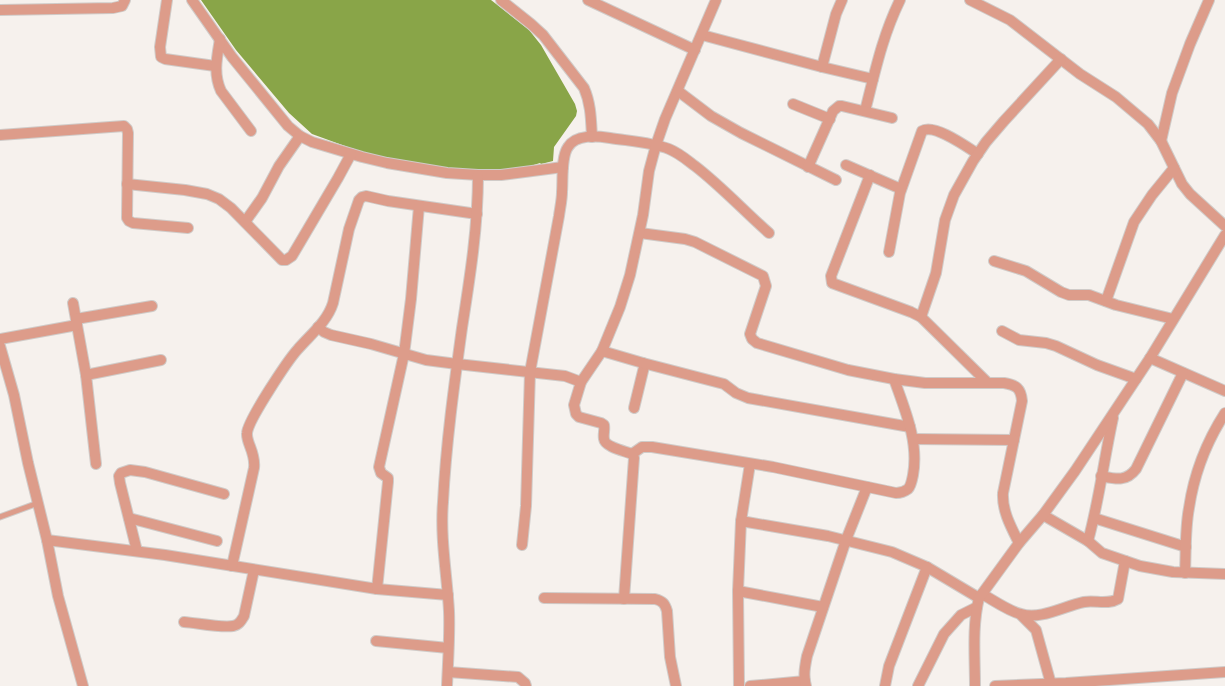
<svg xmlns="http://www.w3.org/2000/svg" width="1225" height="686" font-family="Lato,sans-serif">
  <style>
    .water { fill: #89a548 }
    .lines { fill: none; stroke-linecap: round; stroke-linejoin: round }
    .service-casing { stroke: #d0cbc8; stroke-width: 7 }
    .minor-casing { stroke: #d0cbc8; stroke-width: 12 }
    .tertiary-casing { stroke: #d0cbc8; stroke-width: 12 }
    .service { stroke: #dd9c8a; stroke-width: 5 }
    .minor { stroke: #dd9c8a; stroke-width: 10 }
    .tertiary { stroke: #dd9c8a; stroke-width: 10 }
  </style>
  <rect width="100%" height="100%" fill="#f6f1ed"/>
  <!-- water -->
  <path class="water" d="M201 0H491L529 30 541 45 575 104 577 111 576 116 554 147 553 161 541 164 540 163 524 168 504 171H470L420 165 378 158 312 134 289 113 236 50Z"/>
  <g class="lines">
    <defs>
      <path id="service" d="M0 517 38 503"/>
      <g id="minor">
        <path d="M167 0 160 47 161 57 165 59 215 66"/>
        <path d="M192 0 232 57 288 126 300 136 312 142 362 157 387 163 447 173 478 175H501L563 167"/>
        <path d="M501 0 531 24 543 35 584 88C591 104 591 120 592 137"/>
        <path d="M588 0 695 50"/>
        <path d="M970 0 1010 20 1080 74 1116 97 1148 124 1161 141 1182 184 1190 194 1225 226"/>
        <path d="M0 10 113 8 122 6 125 0"/>
        <path d="M702 35 822 67 873 79"/>
        <path d="M220 39C217 57 213 74 221 91L251 131"/>
        <path d="M822 67 836 14 842 0"/>
        <path d="M678 91 711 116 741 133 836 180"/>
        <path d="M793 104 830 119"/>
        <path d="M865 111C875 72 882 37 900 0"/>
        <path d="M0 135 124 126 127 129 128 133 127 218 129 221 133 223 188 228"/>
        <path d="M1161 141 1172 93 1190 44 1209 0"/>
        <path d="M846 165 901 189"/>
        <path d="M808 167 833 111 839 106H842L892 118"/>
        <path d="M870 175 831 276 832 283 911 312 921 317 988 383"/>
        <path d="M127 184 185 190 207 194 219 199 231 208 282 260H286L292 256 338 178 351 154"/>
        <path d="M245 222 262 198 279 166 300 136"/>
        <path d="M640 233 685 239 695 242 763 276 766 286 750 334 752 339 757 343 848 370 894 379 925 383H1004C1016 385 1021 388 1022 401L1003 493C1002 511 1011 527 1019 543"/>
        <path d="M889 252 900 193 922 131C934 123 967 147 978 154"/>
        <path d="M994 261 1026 271 1061 292 1069 295H1089L1116 305 1173 319"/>
        <path d="M1106 301 1134 222 1152 195 1174 168"/>
        <path d="M73 303 86 375 96 464"/>
        <path d="M921 317 936 273 945 220 954 195 973 161 986 142 1004 121 1061 59"/>
        <path d="M76 319 152 306"/>
        <path d="M318 327 324 332 331 335 371 344 426 360 457 364 565 376 581 382"/>
        <path d="M1002 331 1019 340 1046 343 1056 346 1097 365 1136 379"/>
        <path d="M0 339 77 325"/>
        <path d="M602 351 643 363 644 367 643 371 634 408"/>
        <path d="M1150 358 1225 391"/>
        <path d="M643 363 724 384 736 393 748 398 910 427"/>
        <path d="M86 375 161 360"/>
        <path d="M913 439 1014 440"/>
        <path d="M632 454 642 447H652L773 467 896 493C901 493 904 492 908 489 911 486 912 480 913 475 919 442 905 410 894 379"/>
        <path d="M1101 476C1116 479 1126 482 1136 469L1183 373"/>
        <path d="M1043 515 1088 541 1102 553 1140 566 1173 572 1225 574"/>
        <path d="M129 518 217 541"/>
        <path d="M1094 518 1186 547"/>
        <path d="M741 521 828 536 892 552 927 567 979 598"/>
        <path d="M47 540 165 555 377 589 448 595"/>
        <path d="M1088 541C1099 501 1104 459 1113 418"/>
        <path d="M522 545 526 506 530 372 559 216C560 208 562 200 562 192 563 180 561 157 568 147 576 134 596 136 610 138 629 141 651 142 669 149 679 153 687 160 695 166 721 186 744 211 769 233"/>
        <path d="M137 551 120 483 119 476 121 473 130 470 145 472 224 494"/>
        <path d="M232 566 254 468C256 453 246 443 247 433 248 420 288 360 298 349 311 334 327 322 333 303L349 229 359 200 362 197 366 196 388 201 477 214"/>
        <path d="M1185 573C1186 551 1185 529 1189 508 1194 474 1207 441 1225 413"/>
        <path d="M377 589 388 482V478L381 473 379 467 404 354 411 299 419 206"/>
        <path d="M738 591 823 607"/>
        <path d="M982 594C993 600 1010 612 1021 614 1041 620 1064 606 1084 602 1095 600 1108 605 1118 599L1125 561"/>
        <path d="M544 598 655 599C663 601 665 604 667 611L670 657 676 686"/>
        <path d="M624 599 634 458 632 454C625 451 605 447 604 439 603 434 605 430 604 425L601 423 579 417 576 414 574 405 581 382 602 351 620 307 630 275 643 215 649 171 656 145 665 119 716 0"/>
        <path d="M1021 615 1036 630 1051 684"/>
        <path d="M184 622C197 623 221 628 233 626 239 625 241 621 244 616L254 570"/>
        <path d="M376 641 448 648"/>
        <path d="M448 672 518 677 525 683 526 686"/>
        <path d="M447 686C448 661 450 635 449 611 447 575 440 538 443 502 446 444 454 386 462 328 470 277 478 227 478 175"/>
        <path d="M739 686 738 591 741 521 750 464"/>
        <path d="M750 686 805 681"/>
        <path d="M806 686C803 676 805 666 807 656L846 540 867 487"/>
        <path d="M885 686 889 666 927 567"/>
        <path d="M918 686 944 634 961 615 977 607"/>
        <path d="M975 686C975 657 972 626 979 598L1019 543 1043 515 1075 471 1150 358 1225 235"/>
        <path d="M995 686 1066 683 1225 672"/>
      </g>
      <path id="tertiary" d="M0 346 14 395 28 463 47 540 58 596 83 686"/>
    </defs>
    <!-- service casing -->
    <use href="#service" class="service-casing"/>
    <!-- minor casing -->
    <use href="#minor" class="minor-casing"/>
    <!-- tertiary casing -->
    <use href="#tertiary" class="tertiary-casing"/>
    <!-- service -->
    <use href="#service" class="service"/>
    <!-- minor -->
    <use href="#minor" class="minor"/>
    <!-- tertiary -->
    <use href="#tertiary" class="tertiary"/>
  </g>
</svg>
